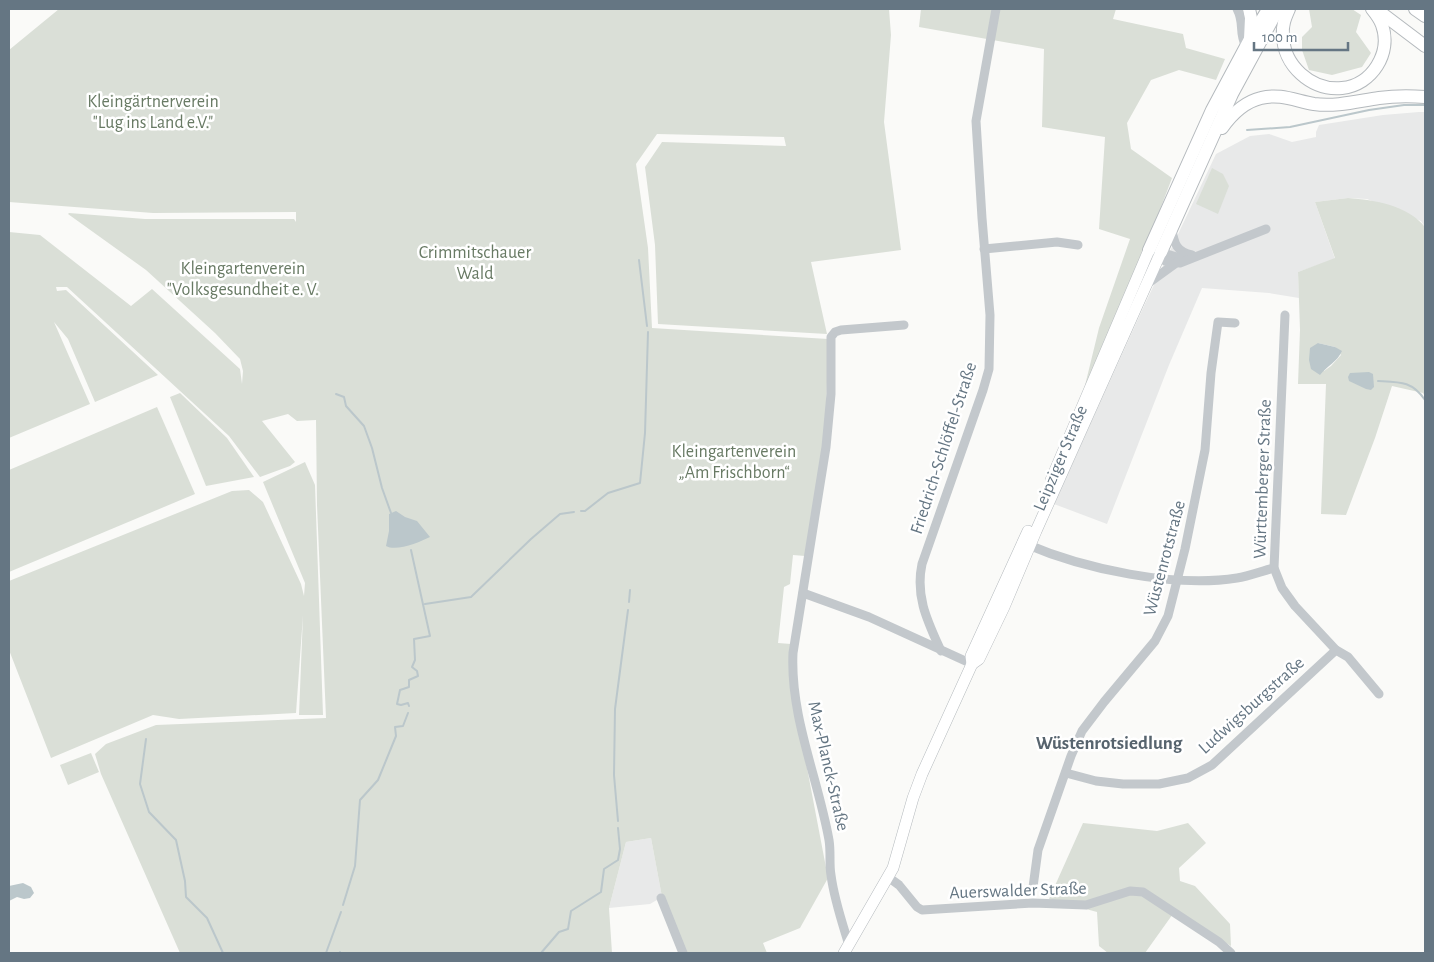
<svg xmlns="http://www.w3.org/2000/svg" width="1434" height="962" font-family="'Alegreya Sans',sans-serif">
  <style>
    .built { fill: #e8e9e9 }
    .green { fill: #dadfd7; fill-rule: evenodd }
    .water { fill: #bbc7cb }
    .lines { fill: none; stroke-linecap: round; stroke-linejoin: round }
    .stream { stroke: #bbc7cb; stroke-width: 2 }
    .major-casing { stroke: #b5babe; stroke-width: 12 }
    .highway-casing { stroke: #b4b9bd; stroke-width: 14 }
    .minor { stroke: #c3c8cc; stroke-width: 9 }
    .major { stroke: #fff; stroke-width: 11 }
    .highway { stroke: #fff; stroke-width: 12 }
    .labels { text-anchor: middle; stroke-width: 5; stroke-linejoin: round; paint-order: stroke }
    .park-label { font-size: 18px; fill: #687a64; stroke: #fff }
    .street-label { font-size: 18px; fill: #657683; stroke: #fff }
    .neighbourhood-label { font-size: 19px; font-weight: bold; fill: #57646e; stroke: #fff }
  </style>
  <rect width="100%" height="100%" fill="#fafaf8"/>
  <!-- built -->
  <g class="built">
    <path d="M1419 112H1425V227L1421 221 1367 199 1348 198 1315 202 1335 259 1298 272 1299 298 1269 293 1202 288 1169 365 1107 524 1054 504 1144 306 1216 154 1250 136 1269 134 1292 142 1316 137V132L1319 125 1383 115Z"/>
    <path d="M651 838 662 897 650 904 609 908 626 842Z"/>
  </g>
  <!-- green -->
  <g class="green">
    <path d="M59 9H889L891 35 884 122 901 250 811 262 827 334 658 324 655 245 645 167 662 142 786 146 784 137 657 134 636 164 648 248 652 328 828 339 826 425 805 556 793 555 790 584 784 587 778 643 791 644V684L828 878 800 928 763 943 767 953H683L662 897 651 838 626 842 609 908 612 953H180L101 774 95 754 106 744 156 725 326 718 317 505 316 420 297 421 288 414 262 421 295 462 290 466 260 477 229 436 67 287H56L57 291 66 290 158 375 95 402 68 339 54 322 90 404 9 438V232L40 235 131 306 152 289 240 369 242 384 243 371 240 359 215 333 146 270 68 214 69 213 145 219H294L296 222V212L153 213 9 202V50Z"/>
    <path d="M921 9H1116L1113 19 1183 34 1186 48 1225 59 1216 80 1179 70 1151 80 1127 123 1131 149 1172 178 1150 236 1080 406 1099 328 1130 239 1099 229 1105 137 1042 127 1044 49 919 27Z"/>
    <path d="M1309 9H1352L1361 15 1356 32 1371 53 1362 67 1332 75 1309 70 1302 50V37L1312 27Z"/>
    <path d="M1212 168 1223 174 1229 186 1218 214 1196 204Z"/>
    <path d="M1348 198C1375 200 1407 205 1425 227V396L1423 393 1392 386 1375 438 1346 515 1321 514 1326 384H1298L1300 330 1298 272 1335 258 1315 202ZM1318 343 1335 347 1341 355 1331 366 1324 371Z"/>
    <path d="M180 393 227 438 254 477 206 486 170 397Z"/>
    <path d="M157 407 195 494 9 572V470Z"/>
    <path d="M305 462 315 485 323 715H299L303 615 296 713 179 719 153 715 51 758 9 650V581L232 491 249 490 263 502 301 584 304 596 305 583 263 482Z"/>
    <path d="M91 753 99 772 68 785 60 765Z"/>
    <path d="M1083 823 1157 831 1188 823 1206 843 1179 868 1180 881 1195 886 1230 924 1231 946 1175 911 1145 953H1108L1099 946 1097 912 1049 899Z"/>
  </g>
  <!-- water -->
  <g class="water">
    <path d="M1318 343 1335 347 1342 351C1337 362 1327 366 1320 375L1311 369 1309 360 1310 348Z"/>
    <path d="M1369 372 1373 374 1374 387 1371 390 1366 389 1349 381 1348 377 1350 373Z"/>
    <path d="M396 511 405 517 417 521 430 537C420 542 396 552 386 546L389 531V514Z"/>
    <path d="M23 883 31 887 34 893 30 898 24 899 17 897 9 901V886Z"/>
  </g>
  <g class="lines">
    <!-- stream -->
    <g class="stream">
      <path d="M1247 130 1290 127 1369 110 1404 105H1425"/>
      <path d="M639 260 647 326"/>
      <path d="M1378 381C1400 382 1412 381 1425 400"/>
      <path d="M336 394 344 397 346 406 364 426 372 448 382 488 391 513"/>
      <path d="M581 511H585L608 493 640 483 645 433 648 332"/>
      <path d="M629 602 630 590"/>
      <path d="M425 604 471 597 531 539 560 514 574 512"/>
      <path d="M409 706 408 703 401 705 397 704 400 690 409 687V680L418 676 417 671 412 667 415 660 414 639 430 636 411 550"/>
      <path d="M146 739 140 784 149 812 176 840 185 881 186 897 207 918 223 953"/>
      <path d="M618 821 614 775 615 709 628 610"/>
      <path d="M343 905 355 866 360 800 378 780 396 736 395 727 403 726 408 713"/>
      <path d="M326 953 341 912"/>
      <path d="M340 953V952"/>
      <path d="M541 953 559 932 568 929 571 911 601 892 604 869 618 860 620 849 618 828"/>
    </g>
    <defs>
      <g id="major">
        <path d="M1051 480 1149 250"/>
        <path d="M972 664 971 656 1028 531"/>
        <path d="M844 953 893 868 913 798 922 774 972 664 979 659 1004 607 1036 531 1161 252"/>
      </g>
      <g id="highway">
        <path d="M1249 9 1251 18 1250 39"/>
        <path d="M1289 9C1285 18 1282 25 1283 35 1283 65 1311 91 1342 88 1372 85 1392 53 1382 25 1380 19 1376 14 1372 9"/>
        <path d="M1376 9 1425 46"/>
        <path d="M1415 9 1425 16"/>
        <path d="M1222 128C1232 114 1244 102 1261 98 1280 93 1296 101 1314 104 1336 107 1358 101 1379 98 1394 96 1410 96 1425 97"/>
        <path d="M1149 250 1212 110 1250 39 1267 11"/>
        <path d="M1161 252 1232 94 1278 9"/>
      </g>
    </defs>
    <!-- major casing -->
    <use href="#major" class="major-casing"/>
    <!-- highway casing -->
    <use href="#highway" class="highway-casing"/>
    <!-- minor -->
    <g class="minor">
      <path d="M1237 9C1245 24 1238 31 1246 47"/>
      <path d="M1172 229C1174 244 1177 252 1192 255"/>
      <path d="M984 249 1057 242 1078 245"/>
      <path d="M1157 251 1180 258H1188"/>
      <path d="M1155 255 1165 261 1180 263 1266 229"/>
      <path d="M1147 284 1176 263"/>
      <path d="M1285 315 1274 568 1282 588 1295 606 1336 650 1348 657 1379 694"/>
      <path d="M1026 544C1084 569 1174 588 1237 578 1249 576 1262 571 1274 568"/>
      <path d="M803 593 869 617 972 664"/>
      <path d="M941 651C928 622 915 597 922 564L983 390 989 369 990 315 982 218 976 121 996 9"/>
      <path d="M1066 773 1096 781 1123 784H1159L1188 778 1212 765 1336 650"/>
      <path d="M888 877 899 885 917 907 922 910 1033 903 1086 905 1130 891 1143 892 1219 942 1231 953"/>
      <path d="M1033 887 1038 850 1071 756 1082 731 1104 702 1155 641 1168 616 1185 549 1205 450 1211 373 1218 322 1235 323"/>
      <path d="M661 898 683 953"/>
      <path d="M849 945C842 922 834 899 831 875 829 864 831 852 829 840 818 778 790 717 793 653L826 447 831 394V337L835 332 841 330 904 325"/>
    </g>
    <!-- major -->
    <use href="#major" class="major"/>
    <!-- highway -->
    <use href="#highway" class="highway"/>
  </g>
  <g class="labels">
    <!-- park labels -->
    <g class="park-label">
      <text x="153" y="107">Kleingärtnerverein<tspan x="153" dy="21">"Lug ins Land e.V."</tspan></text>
      <text x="475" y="258">Crimmitschauer<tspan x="475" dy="21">Wald</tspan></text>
      <text x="243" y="274">Kleingartenverein<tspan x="243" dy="21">"Volksgesundheit e. V.</tspan></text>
      <text x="734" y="457">Kleingartenverein<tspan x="734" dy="21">„Am Frischborn“</tspan></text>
    </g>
    <!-- street labels -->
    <g class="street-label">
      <text transform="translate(943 448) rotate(-72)" y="6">Friedrich-Schlöffel-Straße</text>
      <text transform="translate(1060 458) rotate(-67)" y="6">Leipziger Straße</text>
      <text transform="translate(1262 479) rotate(-88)" y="6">Württemberger Straße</text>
      <text transform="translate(1164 558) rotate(-75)" y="6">Wüstenrotstraße</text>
      <text transform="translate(1251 705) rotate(-42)" y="6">Ludwigsburgstraße</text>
      <text transform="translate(829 766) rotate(77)" y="6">Max-Planck-Straße</text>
      <text transform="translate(1018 890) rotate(-2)" y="6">Auerswalder Straße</text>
    </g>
    <!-- neighbourhood labels -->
    <g class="neighbourhood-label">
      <text x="1109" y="749">Wüstenrotsiedlung</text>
    </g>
  </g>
  <!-- border -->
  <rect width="1434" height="962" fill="none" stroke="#657683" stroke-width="20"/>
  <!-- scale -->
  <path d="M1254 42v8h94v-8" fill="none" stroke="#657683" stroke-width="2.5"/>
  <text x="1262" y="42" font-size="15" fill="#657683" stroke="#ffffff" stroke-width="4" paint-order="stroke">100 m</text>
</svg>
